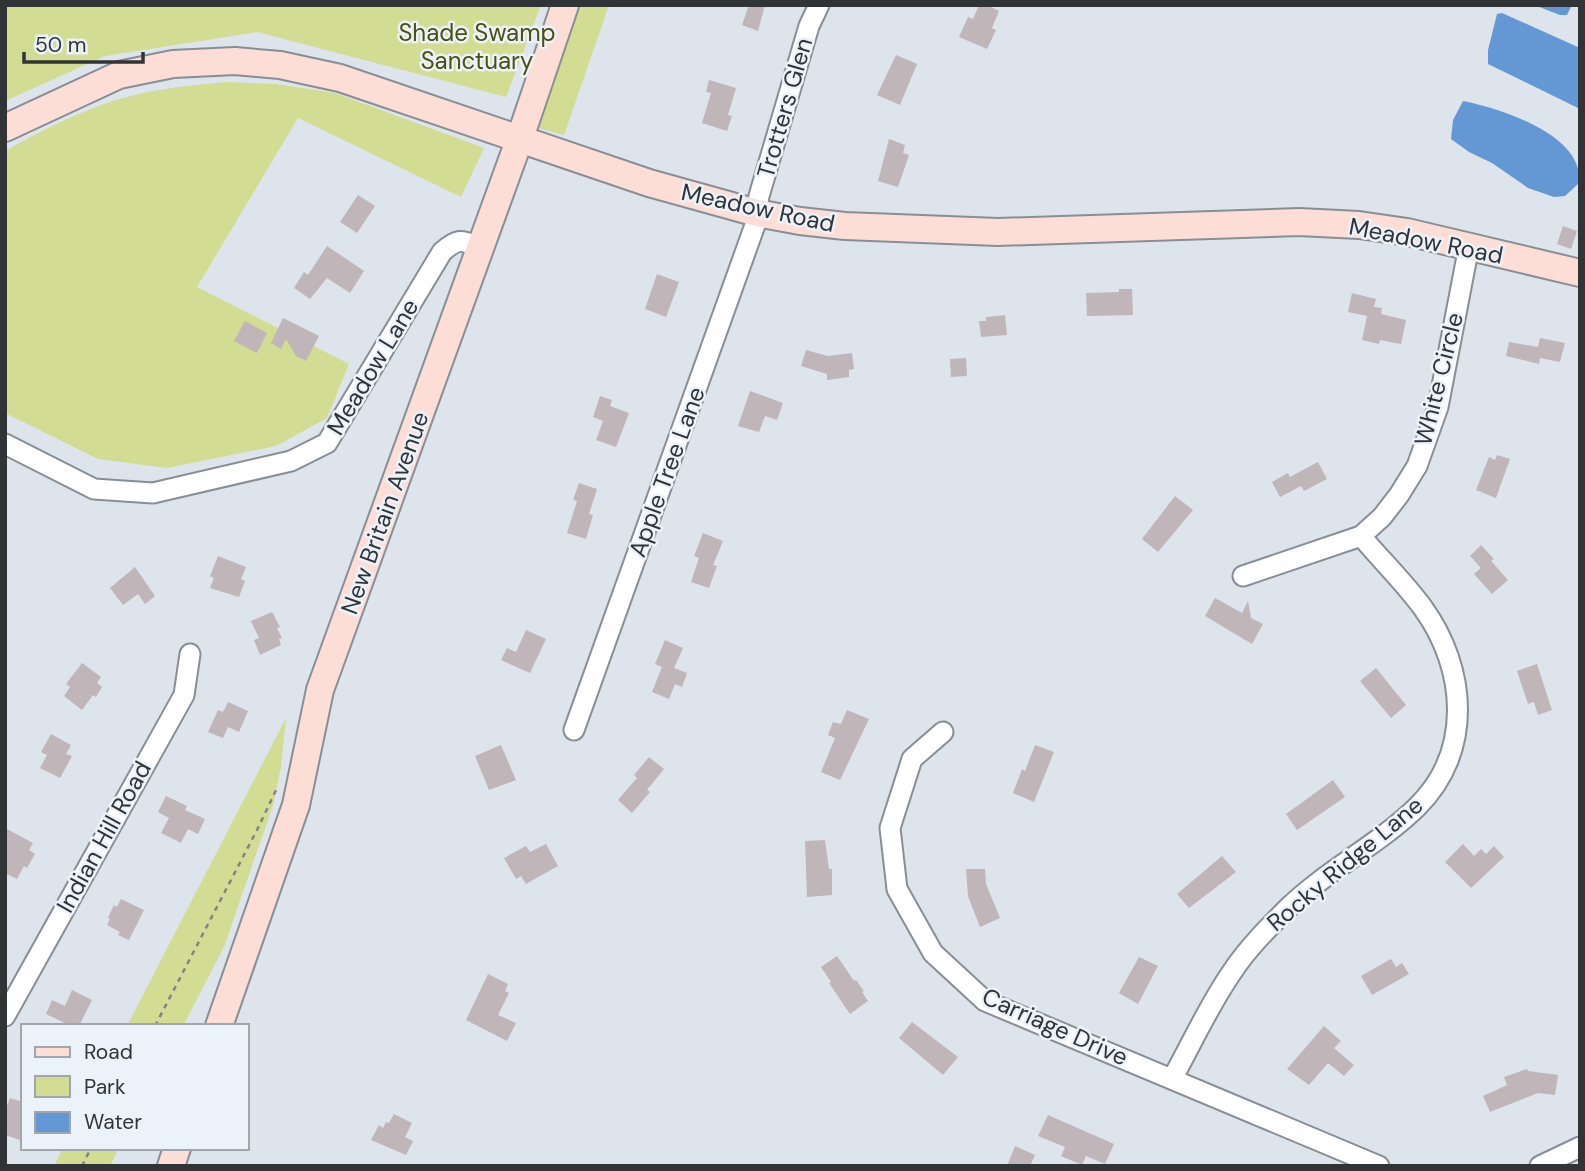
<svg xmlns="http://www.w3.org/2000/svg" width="1585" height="1171" font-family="'DM Sans',sans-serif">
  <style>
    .green { fill: #d2dc92 }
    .water { fill: #6398d5 }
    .building { fill: #c0b5b9 }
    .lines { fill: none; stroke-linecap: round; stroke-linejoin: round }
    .street-casing { stroke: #888e95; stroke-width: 23 }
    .secondary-casing { stroke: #888e95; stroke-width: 30 }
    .path { stroke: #808489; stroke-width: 2.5; stroke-dasharray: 5 5; stroke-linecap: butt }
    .street { stroke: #fff; stroke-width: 19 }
    .secondary { stroke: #fcded7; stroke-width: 26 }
    .labels { text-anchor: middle; stroke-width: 5; stroke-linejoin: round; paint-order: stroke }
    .park-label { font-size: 24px; fill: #4a5012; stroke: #ebf2f9 }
    .street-label { font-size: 24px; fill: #313437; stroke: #ebf2f9 }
  </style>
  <rect width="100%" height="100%" fill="#dee4ec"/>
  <!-- green -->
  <g class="green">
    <path d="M5 5H541L506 97 257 32 105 56 5 101Z"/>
    <path d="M577 5H609L564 135 541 129 537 125Z"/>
    <path d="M225 82 276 84 335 93 484 148 461 197 298 118 197 287 349 364 327 418 276 446 167 468 98 459 5 413V151C39 132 76 113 113 101 149 89 188 86 225 82Z"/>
    <path d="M286 718 281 767 273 805 224 947 183 1026H127Z"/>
    <path d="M63 1148H119L110 1166H54Z"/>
  </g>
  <!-- water -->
  <g class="water">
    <path d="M1534 5H1572L1567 15H1560Z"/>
    <path d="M1502 13 1580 48V109L1488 64V50L1497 14Z"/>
    <path d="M1463 101C1499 108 1585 135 1579 183L1565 196 1554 197 1528 188 1492 163 1469 152 1451 139 1453 120Z"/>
  </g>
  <!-- building -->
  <g class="building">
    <path d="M749 5H765L758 31 742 25Z"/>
    <path d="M979 5H987L999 11 992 28 996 30 987 49 959 37 968 17 973 19Z"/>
    <path d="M896 55 917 64 900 105 877 95Z"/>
    <path d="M709 80 736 88 728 115 732 116 727 131 702 123 711 93 706 92Z"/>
    <path d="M889 139 905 145 903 153 909 155 898 187 878 181Z"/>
    <path d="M358 195 375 206 357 233 340 222Z"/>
    <path d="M1563 226 1577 231 1571 249 1557 244Z"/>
    <path d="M327 246 364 271 350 293 327 278 310 299 294 288 304 272 308 275Z"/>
    <path d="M657 274 679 282 666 317 645 309Z"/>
    <path d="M1119 289H1132L1133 315 1087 316 1086 293 1119 292Z"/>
    <path d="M1352 293 1376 299 1374 307 1382 308 1381 314 1406 320 1401 344 1380 340 1379 344 1362 340 1367 316 1348 312Z"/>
    <path d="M1005 315 1007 335 981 337 979 321H986V317Z"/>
    <path d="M283 318 319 336 306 361 296 356 286 339 281 349 271 343Z"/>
    <path d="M245 321 267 333 257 353 234 341Z"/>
    <path d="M1540 338 1565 343 1560 362 1540 358 1539 364 1506 356 1509 342 1538 347Z"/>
    <path d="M806 350 828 356 852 353 854 369 849 370V377L827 380V374L801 366Z"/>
    <path d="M966 358 967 376 951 377 950 359Z"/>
    <path d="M750 391 783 403 777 420 765 416 759 432 738 426Z"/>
    <path d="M600 396 612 400 610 406 629 413 616 447 596 440 603 421 593 417Z"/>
    <path d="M1497 455 1510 459 1496 498 1476 490 1489 457 1495 460Z"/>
    <path d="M1318 462 1327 479 1304 491 1301 486 1280 497 1272 482 1288 473 1290 477Z"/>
    <path d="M579 483 597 489 589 514 593 515 586 539 567 533 577 501 573 500Z"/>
    <path d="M1175 496 1193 510 1158 552 1142 539Z"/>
    <path d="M703 533 723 541 713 565 717 566 709 588 691 582 699 558 694 556Z"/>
    <path d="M1481 545 1494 559 1491 561 1508 580 1492 594 1474 574 1481 568 1470 556Z"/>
    <path d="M218 556 246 567 241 579 245 581 239 597 210 588 214 578 210 576Z"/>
    <path d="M135 567 155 596 145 604 138 594 123 605 110 588Z"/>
    <path d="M1215 598 1242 613 1248 601 1251 618 1263 624 1252 644 1205 616Z"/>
    <path d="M272 612 280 627 277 628 282 638 279 639 281 645 260 655 254 640 259 638 251 621Z"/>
    <path d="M526 630 546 639 530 673 501 660 507 648 516 652Z"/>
    <path d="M665 640 683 648 674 668 687 673 682 687 675 684 669 699 652 692 662 667 655 664Z"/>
    <path d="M82 663 101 677 97 683 102 687 96 697 93 695 82 710 64 696 70 687 66 684Z"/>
    <path d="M1537 664 1552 710 1538 715 1534 702 1528 704 1517 671Z"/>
    <path d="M1376 668 1406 705 1391 718 1360 681Z"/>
    <path d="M228 702 248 711 239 732 228 727 223 738 208 732 218 710 223 712Z"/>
    <path d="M847 710 869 719 840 780 821 772 835 738 828 735 833 722 841 724Z"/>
    <path d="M51 734 71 745 66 754 72 756 60 778 40 768 47 755 41 752Z"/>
    <path d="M501 745 516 780 489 790 475 756Z"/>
    <path d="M1035 745 1054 752 1034 802 1013 793 1022 769 1025 771Z"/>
    <path d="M649 757 664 769 647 790 650 792 632 813 618 800 637 778 634 775Z"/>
    <path d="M1333 780 1345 797 1297 830 1286 814Z"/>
    <path d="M166 796 187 806 185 810 205 819 198 834 188 829 181 843 161 833 169 818 158 812Z"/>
    <path d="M5 828 33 843 29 850 35 854 27 868 24 866 17 879 5 873Z"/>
    <path d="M825 840 829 869H832V895L807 897 805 841Z"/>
    <path d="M546 844 558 866 526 884 521 876 516 879 504 858 526 846 530 852Z"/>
    <path d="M1463 844 1474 856 1481 849 1486 854 1494 846 1504 857 1471 888 1445 862Z"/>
    <path d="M1222 856 1236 872 1189 908 1177 894Z"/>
    <path d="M966 869H985L986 884 1000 918 980 927 968 896Z"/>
    <path d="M121 899 144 910 129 940 118 935 120 932 107 925 110 919 108 918 114 905 117 907Z"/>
    <path d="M837 956 854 981 856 980 864 991 862 992 868 1001 850 1014 829 983 831 982 821 967Z"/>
    <path d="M1139 957 1158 966 1138 1004 1119 993Z"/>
    <path d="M1391 959 1396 967 1402 963 1409 974 1372 995 1361 976Z"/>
    <path d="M488 974 508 984 505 991 509 993 498 1015 516 1023 507 1041 466 1020Z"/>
    <path d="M72 990 92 1000 79 1026H71L46 1014 52 1000 65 1006Z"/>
    <path d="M912 1022 958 1057 943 1075 899 1038Z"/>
    <path d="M1324 1026 1341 1041 1334 1048 1354 1065 1344 1076 1328 1063 1309 1085 1287 1069Z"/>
    <path d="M1527 1069 1528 1071 1558 1075 1555 1095 1538 1093 1490 1112 1483 1096 1507 1085 1504 1077Z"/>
    <path d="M10 1098 23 1102V1141L5 1135V1111Z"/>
    <path d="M394 1114 412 1123 405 1137 413 1141 406 1155 371 1140 379 1125 383 1128 386 1122 389 1123Z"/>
    <path d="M1048 1115 1114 1144 1105 1164 1086 1156 1082 1165 1061 1156 1065 1147 1038 1136Z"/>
    <path d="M1015 1146 1035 1155 1030 1166H1007Z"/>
  </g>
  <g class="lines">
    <defs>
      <g id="street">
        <path d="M5 444 94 489 153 493 291 461 327 443 442 252C458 238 460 240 480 247"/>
        <path d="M1243 576 1361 536 1382 517 1399 495 1417 466 1438 407 1469 246"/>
        <path d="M574 730 755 225 759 196 809 26 819 5"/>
        <path d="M943 732 912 759 890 828 897 889 933 953 985 1001 1379 1166"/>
        <path d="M5 1016 184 695 190 654"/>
        <path d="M1172 1079C1192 1043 1209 1005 1232 972 1247 949 1268 928 1288 908 1327 870 1378 845 1417 807 1473 752 1467 669 1423 608 1405 583 1381 560 1361 536"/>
        <path d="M1540 1166 1580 1147"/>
      </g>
      <g id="secondary">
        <path d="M5 128 119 75 173 64 235 61 280 65 340 78 649 183 757 213 800 221 845 226 998 232 1299 222 1359 225 1407 232 1580 273"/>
        <path d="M219 1026 296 805 320 690 520 138 565 5"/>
        <path d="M171 1166 177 1148"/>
      </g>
    </defs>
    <!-- street casing -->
    <use href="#street" class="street-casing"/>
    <!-- secondary casing -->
    <use href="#secondary" class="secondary-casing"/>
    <!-- path -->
    <g class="path">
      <path d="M155 1026 258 828 278 786"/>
      <path d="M82 1166 91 1148"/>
    </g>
    <!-- street -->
    <use href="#street" class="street"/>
    <!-- secondary -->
    <use href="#secondary" class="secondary"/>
  </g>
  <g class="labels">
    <!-- park labels -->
    <g class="park-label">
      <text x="477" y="41">Shade Swamp<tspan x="477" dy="28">Sanctuary</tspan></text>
    </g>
    <!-- street labels -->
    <g class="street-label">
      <text transform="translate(785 108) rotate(-74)" y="8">Trotters Glen</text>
      <text transform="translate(758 208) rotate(12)" y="8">Meadow Road</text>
      <text transform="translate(1426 241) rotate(11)" y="8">Meadow Road</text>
      <text transform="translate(373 367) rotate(-59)" y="8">Meadow Lane</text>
      <text transform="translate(1439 379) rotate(-76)" y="8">White Circle</text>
      <text transform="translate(667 472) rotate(-70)" y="8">Apple Tree Lane</text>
      <text transform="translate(385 513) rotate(-70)" y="8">New Britain Avenue</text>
      <text transform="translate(104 837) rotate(-61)" y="8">Indian Hill Road</text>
      <text transform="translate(1345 864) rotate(-40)" y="8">Rocky Ridge Lane</text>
      <text transform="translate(1055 1027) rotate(24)" y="8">Carriage Drive</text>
    </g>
  </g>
  <!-- border -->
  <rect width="1585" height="1171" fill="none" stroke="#313437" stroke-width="14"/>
  <!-- legend -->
  <rect x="21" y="1024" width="228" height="126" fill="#ebf2f9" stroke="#a1a6ab" stroke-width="2"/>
  <rect x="35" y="1047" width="35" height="10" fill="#fcded7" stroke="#a1a6ab" stroke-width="2"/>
  <text x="84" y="1059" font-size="21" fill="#313437">Road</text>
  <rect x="35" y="1076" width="35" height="21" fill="#d2dc92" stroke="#a1a6ab" stroke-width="2"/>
  <text x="84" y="1094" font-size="21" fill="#313437">Park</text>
  <rect x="35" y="1112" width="35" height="21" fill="#6398d5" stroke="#a1a6ab" stroke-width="2"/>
  <text x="84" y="1129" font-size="21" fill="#313437">Water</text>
  <!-- scale -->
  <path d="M24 52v10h119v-10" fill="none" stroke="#313437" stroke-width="3.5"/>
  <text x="35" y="52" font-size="21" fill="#313437" stroke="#ebf2f9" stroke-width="5" paint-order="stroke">50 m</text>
</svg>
